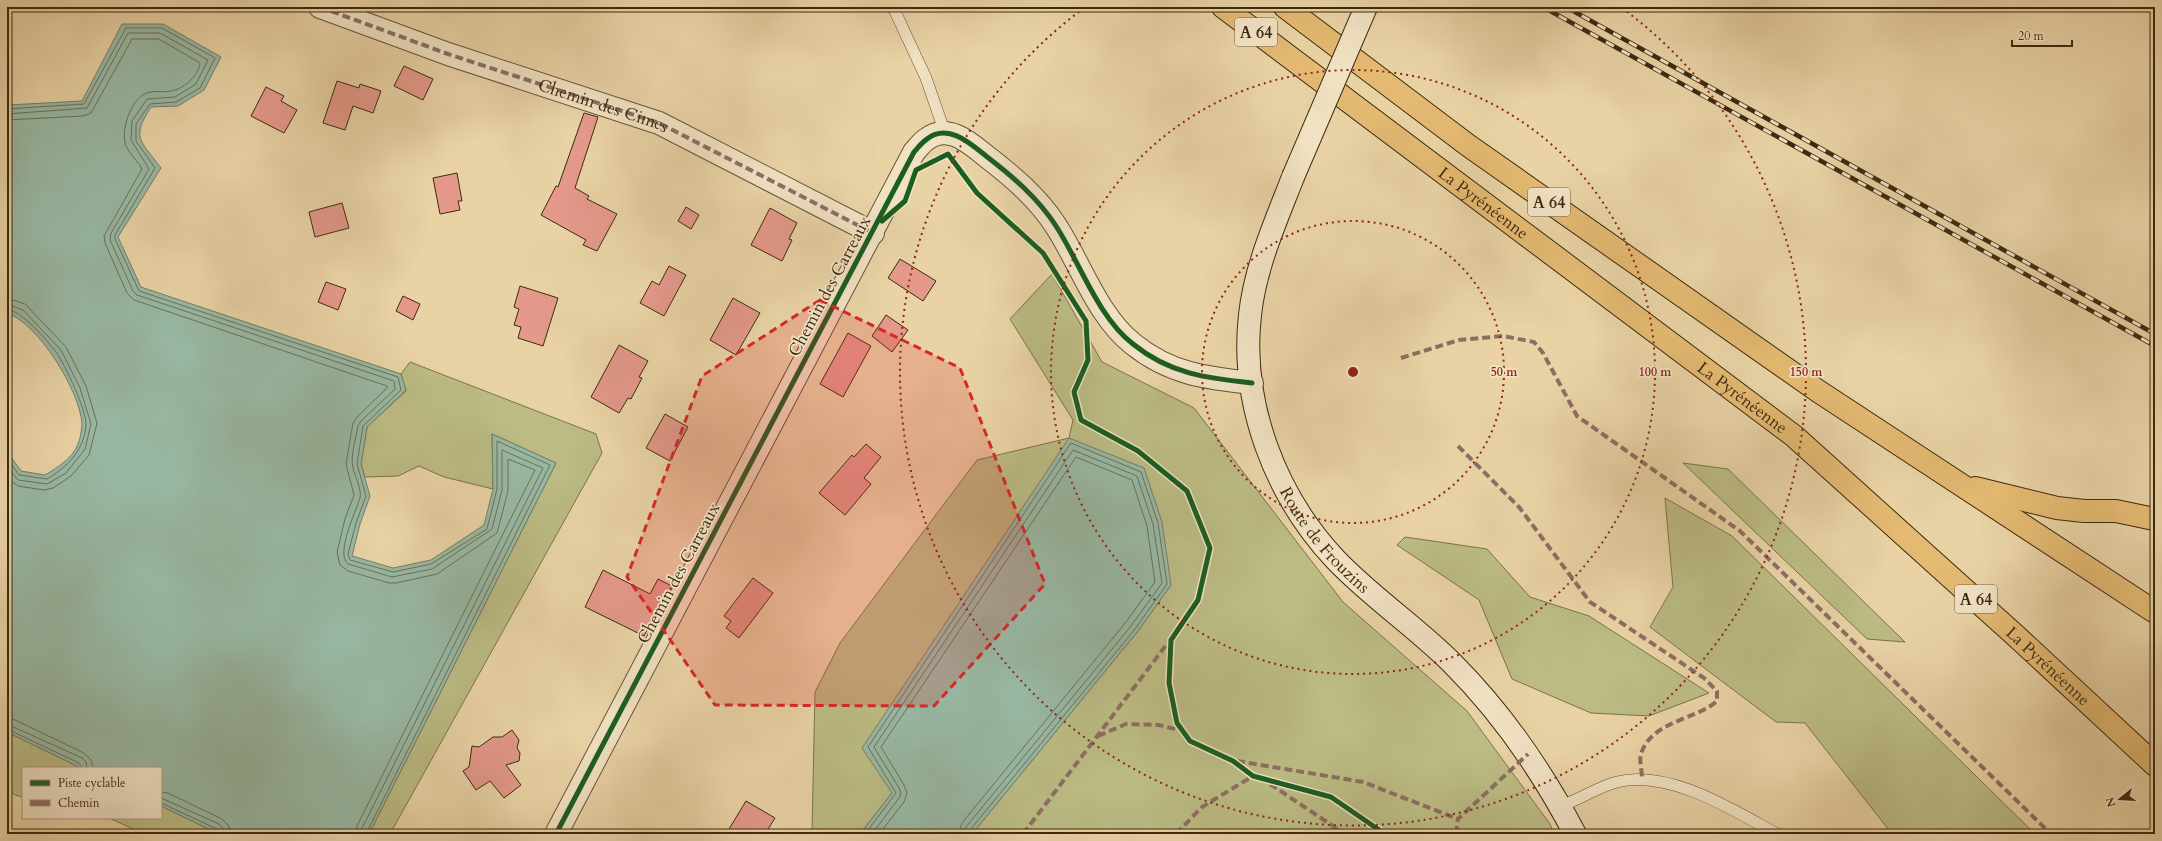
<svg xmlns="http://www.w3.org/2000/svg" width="2162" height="841" font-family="Cardo,serif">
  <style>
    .green { fill: #bbbb83; stroke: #7c724a }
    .water { fill: #98b8a3; stroke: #747f69 }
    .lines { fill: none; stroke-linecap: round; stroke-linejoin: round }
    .shore { stroke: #6a715a; stroke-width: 1 }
    .building { fill: #e4998b; stroke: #3d2a11 }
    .service-casing { stroke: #685436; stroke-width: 12 }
    .minor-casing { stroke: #685436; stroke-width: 24 }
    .secondary-casing { stroke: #3d2a11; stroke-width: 24 }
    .motorway-casing { stroke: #3d2a11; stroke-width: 24 }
    .service { stroke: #f1e2c4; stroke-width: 11 }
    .minor { stroke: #f1e2c4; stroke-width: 22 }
    .secondary { stroke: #f1e2c4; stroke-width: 22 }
    .motorway { stroke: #e4ba72; stroke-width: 22 }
    .rail-casing { stroke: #3d2a11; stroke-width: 4.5 }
    .rail { stroke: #f1e2c4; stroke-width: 3; stroke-dasharray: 9; stroke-linecap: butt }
    .secondary-bridge-casing { stroke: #3d2a11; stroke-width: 24; stroke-linecap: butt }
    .secondary-bridge { stroke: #f1e2c4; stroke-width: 22 }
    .quiet { stroke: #8d6e63; stroke-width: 4; stroke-dasharray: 8 4; stroke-linecap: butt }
    .cycleway-casing { stroke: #f1e2c4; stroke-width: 8 }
    .cycleway { stroke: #1b5e20; stroke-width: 5 }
    .marked { fill: #d62828; fill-opacity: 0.2; stroke: #d62828; stroke-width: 3; stroke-dasharray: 8 5; stroke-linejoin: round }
    .ring { fill: none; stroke: #8f2418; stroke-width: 2; stroke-dasharray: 2 4 }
    .labels { text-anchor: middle; stroke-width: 3.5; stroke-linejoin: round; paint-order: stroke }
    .shield { fill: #f1e2c4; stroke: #736147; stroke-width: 1 }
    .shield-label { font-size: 16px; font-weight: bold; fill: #3d2a11 }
    .street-label { font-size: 17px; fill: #3d2a11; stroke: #f1e2c4 }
    .centre { fill: #8f2418; stroke: #f1e2c4; stroke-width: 2 }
    .ring-label { font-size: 12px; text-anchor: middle; font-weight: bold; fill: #8f2418; stroke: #f1e2c4; stroke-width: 3.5; stroke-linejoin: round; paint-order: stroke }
  </style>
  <rect width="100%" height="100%" fill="#e9d3a5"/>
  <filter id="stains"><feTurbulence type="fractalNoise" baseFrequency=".005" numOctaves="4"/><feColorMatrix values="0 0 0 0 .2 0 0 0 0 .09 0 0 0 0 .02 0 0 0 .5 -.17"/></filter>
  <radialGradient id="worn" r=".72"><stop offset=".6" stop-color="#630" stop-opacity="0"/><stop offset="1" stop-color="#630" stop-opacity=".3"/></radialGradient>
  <!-- green -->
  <g class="green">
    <path d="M1052 274 1102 362 1194 408 1343 602 1467 711 1550 824 1554 834H972L1138 631 1171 585 892 793 860 834H812L815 692 840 643 977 460 1069 438 1073 420 1010 319Z"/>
    <path d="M410 362 596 434 602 453 390 834H369L556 463 492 434 493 489 444 477 419 466 398 476 365 477 361 464 367 427 406 391 401 374Z"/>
    <path d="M1683 463 1728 469 1905 642 1867 639Z"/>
    <path d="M1665 498 1732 536 2035 834H1892L1805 723 1776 722 1650 627 1673 587Z"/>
    <path d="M1405 537 1487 549 1530 597 1589 616 1709 693 1649 716 1591 713 1512 679 1479 600 1397 545Z"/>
    <path d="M7 732 81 768H23V797L15 795 7 788Z"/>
    <path d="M161 806 219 834H144L109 818H161Z"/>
  </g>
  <!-- water -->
  <g class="water">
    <path d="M122 24H163L221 57 204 90 178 106 151 107C131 138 140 140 161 168L118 237 141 287 401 374 406 390 367 427 361 464 370 496 360 524 352 556 393 568 431 560 484 525 493 489 492 434 556 463 369 834H219L161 806V768H81L7 732V451L21 471 45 475C57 468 73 458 78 444 80 439 82 429 82 423 79 390 39 324 7 313V105L82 101Z"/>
    <path d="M1069 438 1144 468 1162 522 1171 585 1138 631 972 834H860L892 793 862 748Z"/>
  </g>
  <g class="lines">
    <!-- shore -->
    <g class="shore">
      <path d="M7 109 84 104 126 28H162L215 58 200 88 176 102 150 104 136 124V141L155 168 115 235V239L139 291 398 377 401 390 363 426 357 464 366 496 356 523 348 554 350 560 393 572 431 564 487 529 497 489V441L550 465 366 834"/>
      <path d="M7 114 87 108 128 33H160L208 60 196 84 175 97 147 99 132 121 131 140 149 169 111 233 110 240 133 291 137 295 394 381 395 389 361 421 358 426C356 438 350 456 353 468 355 476 362 490 360 498 356 511 335 554 348 564L392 577 432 569 492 529 502 490V450L543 468 362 828 361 834"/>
      <path d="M7 120 83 116 91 113 132 39H159L200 63C199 75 184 89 171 91 164 93 155 90 147 93 131 98 120 131 126 146 130 155 138 161 142 169L104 236 105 243 127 293 134 300 387 386V388L357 417 353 423 346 464 354 495 345 519 337 552 340 565 348 571 389 583H396L437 574 497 533 508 491V459L535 470 357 826 355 834"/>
      <path d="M7 298 25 304 66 347 86 386 97 423 89 455 71 476 53 488 44 490 18 486 7 478"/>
      <path d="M7 304 23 310 61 350 80 388 91 424 85 449 66 473 47 484 18 480 7 467"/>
      <path d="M7 309C22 311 47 340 56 352 65 364 87 412 86 425 84 451 67 467 47 479L19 475 7 458"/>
      <path d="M7 718 15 720 84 753 91 760 93 768"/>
      <path d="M7 724 82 758 86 762 87 768"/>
      <path d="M7 729 79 763 82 768"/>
      <path d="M161 792 168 793 222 819 229 826 230 834"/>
      <path d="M161 798 219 824 223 828 224 834"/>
      <path d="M161 803 217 829 219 834"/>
      <path d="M865 834 896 793 868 747 1071 443 1141 472 1158 523 1167 584 1135 629 970 830 969 834"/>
      <path d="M872 834 899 798 901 793 899 788 874 747 1073 450 1137 476 1153 524 1162 583 1131 626 966 827 964 834"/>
      <path d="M879 834 904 802 907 793 904 785 881 747 1076 457 1132 480 1147 526 1155 582 1126 622 962 823 958 834"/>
    </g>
  </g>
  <!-- building -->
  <g class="building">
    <path d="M404 66 433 79 423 100 394 86Z"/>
    <path d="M337 81 359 88 360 84 381 91 373 113 353 106 345 130 323 123Z"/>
    <path d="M266 87 284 96 281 101 297 110 284 133 251 116Z"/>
    <path d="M584 113 598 117 575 188 589 196 587 199 617 214 597 251 583 245 586 240 541 215 556 186 558 187Z"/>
    <path d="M457 173 462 201H458L460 210 440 214 433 178Z"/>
    <path d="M342 203 349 228 315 237 309 212Z"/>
    <path d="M686 207 699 215 691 229 678 221Z"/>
    <path d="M770 208 797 223 789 239 792 240 782 261 751 245Z"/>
    <path d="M900 259 936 281 923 301 888 278Z"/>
    <path d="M669 266 686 275 664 316 640 303 652 281 659 285Z"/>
    <path d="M326 282 346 289 338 310 318 302Z"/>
    <path d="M520 286 558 298 543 346 518 338 521 327 514 325 519 309 514 307Z"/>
    <path d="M403 296 420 304 413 320 396 311Z"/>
    <path d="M733 298 760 313 736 355 710 340Z"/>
    <path d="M886 315 908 330 892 352 872 336Z"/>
    <path d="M848 333 871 346 843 397 820 384Z"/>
    <path d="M619 345 648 361 639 377 642 378 631 399 628 398 619 413 591 397Z"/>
    <path d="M665 414 688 427 670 461 646 448Z"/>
    <path d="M866 444 881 457 864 478 871 484 845 515 819 493 852 455 854 457Z"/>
    <path d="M603 570 650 594 658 579 672 586 644 636 585 607Z"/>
    <path d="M753 578 773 593 739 638 726 628 731 621 724 616Z"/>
    <path d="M512 730 519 740 517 748 520 753 519 761 506 765 521 785 504 798 490 781 476 790 463 771 469 767 472 746 479 747 493 737H502Z"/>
    <path d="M746 801 775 818 765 834H726Z"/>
  </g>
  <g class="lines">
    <defs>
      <g id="service">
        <path d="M893 7 926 78 945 133"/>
        <path d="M1560 806C1580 800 1597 787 1617 782 1669 769 1733 810 1777 834"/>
      </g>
      <g id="minor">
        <path id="s1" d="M320 7 448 54 659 123 873 233"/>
        <path d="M556 834 914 152C918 148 922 142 927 139 948 123 970 143 986 156 1012 176 1038 198 1056 226 1080 263 1098 317 1133 344 1170 374 1206 378 1252 383"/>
      </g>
      <g id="secondary">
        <path id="s2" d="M1293 177C1276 221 1255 267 1250 315 1240 403 1275 495 1335 559 1371 597 1415 626 1452 663 1502 713 1542 771 1575 834"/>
      </g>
      <g id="motorway">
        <path id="s3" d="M1223 7 1794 436 2016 636 2155 765"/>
        <path d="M1285 7 1469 146 1818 391 2155 612"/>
        <path d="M1975 488 2057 508 2084 511H2116L2154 519"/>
      </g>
    </defs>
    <!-- service casing -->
    <use href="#service" class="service-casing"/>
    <!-- minor casing -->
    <use href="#minor" class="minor-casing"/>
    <!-- secondary casing -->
    <use href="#secondary" class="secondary-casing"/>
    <!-- motorway casing -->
    <use href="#motorway" class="motorway-casing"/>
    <!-- service -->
    <use href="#service" class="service"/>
    <!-- minor -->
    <use href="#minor" class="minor"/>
    <!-- secondary -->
    <use href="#secondary" class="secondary"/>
    <!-- motorway -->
    <use href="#motorway" class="motorway"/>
    <defs>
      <g id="rail">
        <path d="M1543 7 2155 346"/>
        <path d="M1566 7 2155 334"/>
      </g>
    </defs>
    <!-- rail casing -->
    <use href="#rail" class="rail-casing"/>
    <!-- rail -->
    <use href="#rail" class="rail"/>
    <defs>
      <path id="secondary-bridge" d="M1293 177 1366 7"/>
    </defs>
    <!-- secondary-bridge casing -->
    <use href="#secondary-bridge" class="secondary-bridge-casing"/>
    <!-- secondary-bridge -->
    <use href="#secondary-bridge" class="secondary-bridge"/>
    <!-- quiet -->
    <g class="quiet">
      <path d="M320 7 448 54 659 123 873 233"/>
      <path d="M1401 358 1459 340 1503 336 1534 342 1543 353 1577 416 1740 531 2051 834"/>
      <path d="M1458 446 1519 507 1590 602 1704 678 1717 691V701C1696 720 1651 721 1641 754 1639 760 1642 771 1642 778"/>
      <path d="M1098 736 1126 724 1159 725 1183 731"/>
      <path d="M1237 761 1363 782 1458 819"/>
      <path d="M1270 784 1339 830"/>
      <path d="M1023 834 1170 640"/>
      <path d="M1176 834 1202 807 1253 776 1256 777"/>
      <path d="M1295 834 1339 830 1345 834"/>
      <path d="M1456 834 1458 819 1528 754"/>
    </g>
    <defs>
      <g id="cycleway">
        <path d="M882 221 905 201 916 170 948 154 977 193 1043 253 1086 321 1088 360 1074 392 1081 420 1138 451 1187 491 1210 548 1198 600 1171 640 1169 683 1177 723 1190 741 1233 761 1253 776 1331 797 1385 834"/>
        <path d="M556 834 914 152C918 148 922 142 927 139 948 123 970 143 986 156 1012 176 1038 198 1056 226 1080 263 1098 317 1133 344 1170 374 1206 378 1252 383"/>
      </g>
    </defs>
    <!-- cycleway casing -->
    <use href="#cycleway" class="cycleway-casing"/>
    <!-- cycleway -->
    <use href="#cycleway" class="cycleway"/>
  </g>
  <!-- marked area -->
  <path class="marked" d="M820 300 960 368 1045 584 934 706 715 705 627 577 702 376Z"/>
  <!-- distance rings -->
  <g class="ring">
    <circle cx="1353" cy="372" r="151"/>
    <circle cx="1353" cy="372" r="302"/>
    <path d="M1622 8A453 453 0 1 1 1084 8"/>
  </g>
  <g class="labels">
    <!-- shield labels -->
    <g class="shield">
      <rect x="1235" y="18" width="42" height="28" rx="3"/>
      <rect x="1528" y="188" width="42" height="28" rx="3"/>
      <rect x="1955" y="585" width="42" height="28" rx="3"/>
    </g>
    <g class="shield-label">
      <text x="1256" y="38">A 64</text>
      <text x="1549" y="208">A 64</text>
      <text x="1976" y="605">A 64</text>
    </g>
    <!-- street labels -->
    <g class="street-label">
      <text dy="6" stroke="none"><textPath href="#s1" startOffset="300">Chemin des Cimes</textPath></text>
      <text dy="6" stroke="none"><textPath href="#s3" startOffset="326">La Pyrénéenne</textPath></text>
      <text transform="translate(829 286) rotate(-62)" y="6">Chemin des Carreaux</text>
      <text dy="6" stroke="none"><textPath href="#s3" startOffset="650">La Pyrénéenne</textPath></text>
      <text dy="6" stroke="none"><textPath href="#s2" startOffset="390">Route de Frouzins</textPath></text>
      <text transform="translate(678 573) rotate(-62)" y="6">Chemin des Carreaux</text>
      <text dy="6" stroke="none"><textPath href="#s3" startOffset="1057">La Pyrénéenne</textPath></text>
    </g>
  </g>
  <circle cx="1353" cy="372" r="6" class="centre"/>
  <g class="ring-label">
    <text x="1504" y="376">50 m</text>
    <text x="1655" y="376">100 m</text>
    <text x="1806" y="376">150 m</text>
  </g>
  <!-- margin -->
  <rect width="2162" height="841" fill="none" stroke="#e9d3a5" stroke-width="24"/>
  <rect x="8" y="8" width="2146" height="825" fill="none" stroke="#3d2a11" stroke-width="2"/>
  <rect x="12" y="12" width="2138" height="817" fill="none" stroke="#3d2a11"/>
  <!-- legend -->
  <rect x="22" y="767" width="140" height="52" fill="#f1e2c4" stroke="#a9987c"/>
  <rect x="30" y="780" width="20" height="6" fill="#1b5e20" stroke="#a9987c"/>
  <text x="58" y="787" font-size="12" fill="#3d2a11">Piste cyclable</text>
  <rect x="30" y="800" width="20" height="6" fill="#8d6e63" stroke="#a9987c"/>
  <text x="58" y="807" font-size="12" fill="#3d2a11">Chemin</text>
  <!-- north arrow -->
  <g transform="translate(2120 799) rotate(252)" stroke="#f1e2c4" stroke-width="3" paint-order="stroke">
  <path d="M0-3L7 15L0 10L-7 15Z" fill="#3d2a11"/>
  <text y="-6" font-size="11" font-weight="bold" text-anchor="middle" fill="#3d2a11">N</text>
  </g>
  <!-- scale -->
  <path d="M2012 40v6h60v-6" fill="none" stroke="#3d2a11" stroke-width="2"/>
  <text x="2018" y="40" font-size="12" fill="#3d2a11" stroke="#f1e2c4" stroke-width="3" paint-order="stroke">20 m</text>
  <rect width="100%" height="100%" filter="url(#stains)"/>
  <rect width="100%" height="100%" fill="url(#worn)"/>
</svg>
